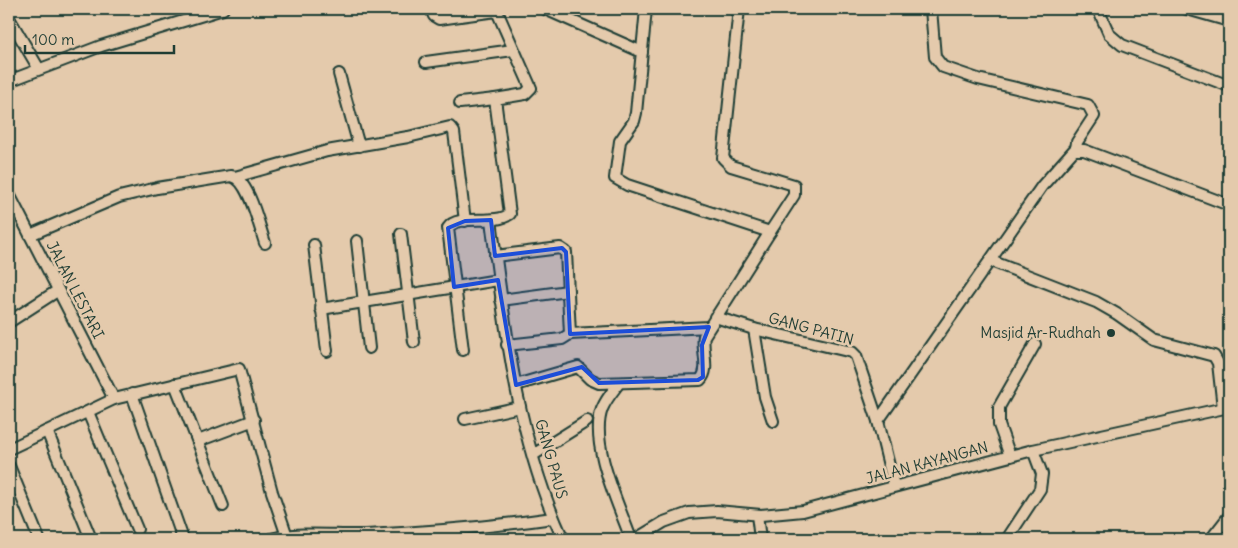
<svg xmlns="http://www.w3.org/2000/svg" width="1238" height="548" font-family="Delius,sans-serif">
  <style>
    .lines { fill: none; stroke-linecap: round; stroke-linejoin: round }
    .minor-casing { stroke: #1f3d34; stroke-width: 14 }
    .minor { stroke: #e4caac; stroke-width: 10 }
    .marked { fill: #1d4ed8; fill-opacity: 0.2; stroke: #1d4ed8; stroke-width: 4; stroke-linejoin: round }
    .poi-dot { fill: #1f3d34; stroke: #e4caac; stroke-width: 2 }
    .labels { text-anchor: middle; stroke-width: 5; stroke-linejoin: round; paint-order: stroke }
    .street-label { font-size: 15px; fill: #1f3d34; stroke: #e4caac }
    .poi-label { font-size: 15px; fill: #1f3d34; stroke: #e4caac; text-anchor: end }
  </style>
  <rect width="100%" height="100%" fill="#e4caac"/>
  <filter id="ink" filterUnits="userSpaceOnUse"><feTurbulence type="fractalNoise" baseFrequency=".02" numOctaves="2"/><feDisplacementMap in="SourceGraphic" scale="10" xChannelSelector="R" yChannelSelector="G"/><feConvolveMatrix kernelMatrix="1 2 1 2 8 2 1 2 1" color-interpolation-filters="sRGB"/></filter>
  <g filter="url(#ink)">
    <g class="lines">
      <defs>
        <g id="minor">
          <path d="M431 9 434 16 439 19 496 11"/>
          <path d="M545 9 642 52"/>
          <path d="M739 9 723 158 731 166 794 185V195L770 232"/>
          <path d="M931 9 935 57 943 67 978 79 1088 105 1094 116 1077 142 1076 149"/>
          <path d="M1098 9 1109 34 1122 45 1229 86"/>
          <path d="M1187 9 1229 21"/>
          <path d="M9 18 39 69"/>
          <path d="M426 62 513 50"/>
          <path d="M339 74 359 146"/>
          <path d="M9 81 101 46 223 9"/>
          <path d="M460 103 495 99"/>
          <path d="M235 177 327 151 408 137 450 127 454 132 465 221"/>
          <path d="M9 194 114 399"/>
          <path d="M491 220C505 327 517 440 563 539"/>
          <path d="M401 234 414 342"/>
          <path d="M30 235 119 197 157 188 231 176C249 179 259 226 265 243"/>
          <path d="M357 241 369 348"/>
          <path d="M314 245 327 351"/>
          <path d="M495 256 560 248 566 252 570 334 562 339 507 345"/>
          <path d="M991 261 1096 302 1117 314 1154 340 1214 356 1218 363 1223 408"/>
          <path d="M501 300 568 291"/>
          <path d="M321 309 498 280"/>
          <path d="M715 317 754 329 852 352 856 356 878 421 894 486"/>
          <path d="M9 322 57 291"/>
          <path d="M754 329 765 397 773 421"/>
          <path d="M570 334 709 327"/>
          <path d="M463 350 448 228C458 213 494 226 510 214L495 99 525 94 531 88 496 9"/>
          <path d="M619 383C613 391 606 399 602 409 589 444 619 505 631 539"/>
          <path d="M175 384 223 506"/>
          <path d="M516 385 578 367 590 379 599 383 700 380C711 370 701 350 704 336L770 232 627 185 615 178 620 141 634 121 636 113 646 9"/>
          <path d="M132 394 183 539"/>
          <path d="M88 412 137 529"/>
          <path d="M465 419 520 407"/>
          <path d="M878 421 1042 186 1074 150H1084L1229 205"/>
          <path d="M198 441 254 420"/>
          <path d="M9 449 47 431"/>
          <path d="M533 455 587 421"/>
          <path d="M1010 456 999 425V407L1035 344"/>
          <path d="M9 466 39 539"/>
          <path d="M757 515 760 539"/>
          <path d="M91 539 47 431 114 399 239 369 272 492 288 539"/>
          <path d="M271 539C301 531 334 536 366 535 429 532 491 527 553 518"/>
          <path d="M636 539 664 522 689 513 717 511 761 515 803 511 1033 450 1229 407"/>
          <path d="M1007 539 1040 489 1042 474 1033 450"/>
          <path d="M1211 539 1229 516"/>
        </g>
      </defs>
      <!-- minor casing -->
      <use href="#minor" class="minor-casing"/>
      <!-- minor -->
      <use href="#minor" class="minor"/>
    </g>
  </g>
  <!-- marked area -->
  <path class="marked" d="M491 220 495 256 562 248 566 252 570 334 709 327 702 345 703 377 698 380 599 383 582 367 516 385 498 280 454 287 448 228 465 221Z"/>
  <!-- markers -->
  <circle class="poi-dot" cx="1111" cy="333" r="5"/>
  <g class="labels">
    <!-- street labels -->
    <g class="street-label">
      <text transform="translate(75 290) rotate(63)" y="5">JALAN LESTARI</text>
      <text transform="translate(811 329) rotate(15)" y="5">GANG PATIN</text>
      <text transform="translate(551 459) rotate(74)" y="5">GANG PAUS</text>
      <text transform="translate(927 463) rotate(-15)" y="5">JALAN KAYANGAN</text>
    </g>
    <!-- poi labels -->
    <g class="poi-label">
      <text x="1101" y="338">Masjid Ar-Rudhah</text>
    </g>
  </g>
  <!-- margin -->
  <rect width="1238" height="548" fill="none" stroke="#e4caac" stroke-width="30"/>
  <rect x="15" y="15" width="1208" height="518" fill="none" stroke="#1f3d34" stroke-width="2" filter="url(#ink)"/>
  <!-- scale -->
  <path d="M25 45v8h149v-8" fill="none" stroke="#1f3d34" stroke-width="2.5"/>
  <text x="32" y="45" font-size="15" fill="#1f3d34" stroke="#e4caac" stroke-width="4" paint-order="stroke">100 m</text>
</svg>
